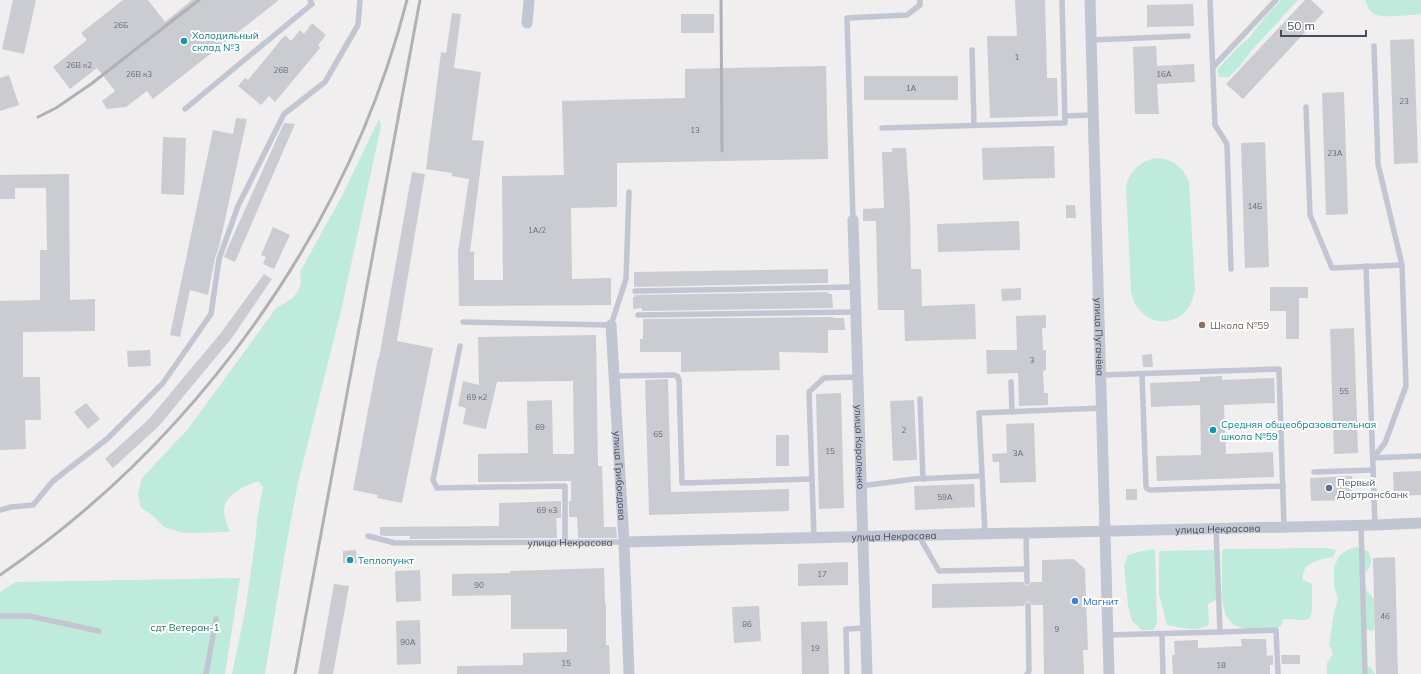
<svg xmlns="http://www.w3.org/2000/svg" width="1421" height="674" font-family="Mulish,sans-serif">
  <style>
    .green { fill: #bfebdc }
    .building { fill: #cbccd2 }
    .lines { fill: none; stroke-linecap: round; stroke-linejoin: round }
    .lane { stroke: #c2c6d2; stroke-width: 5.5 }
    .street { stroke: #c2c6d2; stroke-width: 11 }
    .rail { stroke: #b0b1b8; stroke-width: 3 }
    .culture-dot { fill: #0f9aa8; stroke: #fff; stroke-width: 1.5 }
    .education-dot { fill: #8d6e63; stroke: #fff; stroke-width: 1.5 }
    .service-dot { fill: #5c6f8a; stroke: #fff; stroke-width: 1.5 }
    .shop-dot { fill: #3f7fe0; stroke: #fff; stroke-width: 1.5 }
    .labels { text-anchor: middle; stroke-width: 4; stroke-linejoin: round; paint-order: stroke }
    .number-label { font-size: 8px; fill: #686c78 }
    .culture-label { font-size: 10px; fill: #0d838f; stroke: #fff; text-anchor: start }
    .education-label { font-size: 10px; fill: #785e54; stroke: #fff; text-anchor: start }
    .street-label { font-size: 10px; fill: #474c5a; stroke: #fff }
    .service-label { font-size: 10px; fill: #4e5e75; stroke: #fff; text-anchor: start }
    .shop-label { font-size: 10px; fill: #366cbe; stroke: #fff; text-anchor: start }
    .park-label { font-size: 10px; fill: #1d7662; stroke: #fff }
  </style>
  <rect width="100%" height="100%" fill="#f0eeee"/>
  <!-- green -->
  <g class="green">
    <path d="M1281 0H1298L1253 49 1239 67 1229 77H1219L1217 70 1238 47 1248 39 1265 17Z"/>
    <path d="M1365 0H1421V14C1412 15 1384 18 1376 15 1370 12 1367 6 1365 0Z"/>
    <path d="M379 119 381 126 341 311 298 482 284 558 265 674H232L245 612 256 535 257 519 263 487 258 481C246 486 224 494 224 511 224 518 228 526 230 532L184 533 164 527 152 515 141 508 138 494 142 478 188 429 277 307C293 300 304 291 300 272L342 196Z"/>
    <path d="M1155 158C1174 159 1182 166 1189 182L1195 289C1190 330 1140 333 1131 292L1126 185C1131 170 1140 162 1155 158Z"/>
    <path d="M1357 547 1368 551C1374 563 1371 567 1362 576L1367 591 1374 599 1375 624 1373 631 1364 629V663L1372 669 1375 674H1327V663L1333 654 1329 645 1334 613 1338 599 1334 586V567L1339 556 1347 550Z"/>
    <path d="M1327 548 1336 550 1333 557C1320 560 1301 561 1303 580L1312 584V611L1310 618 1305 620 1283 619 1281 627C1272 629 1263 629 1254 629 1222 630 1222 607 1222 582 1222 572 1222 561 1222 551L1223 549Z"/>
    <path d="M1155 549 1157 622 1154 630H1142L1132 621 1128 605 1124 566 1128 555 1142 551Z"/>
    <path d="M1214 550 1218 599 1208 604 1209 625C1196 632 1180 628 1167 625L1159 594V554L1161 551Z"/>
    <path d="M240 578 225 674H0V592L16 582Z"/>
  </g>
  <!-- building -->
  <g class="building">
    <path d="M13 0H36L24 54 2 49Z"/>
    <path d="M123 0H148L165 22 192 0H279L153 99 147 91 126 107 107 109 102 101 115 91 97 68 70 89 53 67 87 40 81 33Z"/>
    <path d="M1015 0H1045L1047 78H1057L1058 116 990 118 987 36H1017Z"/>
    <path d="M1305 0H1311L1324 12 1243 99 1226 84Z"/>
    <path d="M1193 4 1194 26 1147 27V5Z"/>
    <path d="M452 13 461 14 454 68 481 72 472 140 484 141 470 252 474 251V280H503L502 176 564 175 562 101 685 98V69L826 66 828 159 617 163V207L571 208 572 279 611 278V305L459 306 458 252 469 179 452 176V173L426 169 441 52 446 53Z"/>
    <rect x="681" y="14" width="33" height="19"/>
    <path d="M312 23 326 35 318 45 320 48 275 102 269 96 261 105 238 86 245 78 248 80 285 35 291 41 300 30 304 34Z"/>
    <path d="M1414 39 1418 163 1394 164 1390 40Z"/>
    <path d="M1156 46 1157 66 1194 64 1195 82 1157 84 1159 114H1135L1133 47Z"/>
    <path d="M9 75 19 105 0 111V78Z"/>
    <rect x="864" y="76" width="94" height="24"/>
    <path d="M1344 92 1348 214 1326 215 1322 93Z"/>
    <path d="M236 118 247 119 219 247 215 258 208 295 190 290 180 337 170 335 213 130 233 134Z"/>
    <path d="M284 123 295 124 235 262 224 257 229 245Z"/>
    <path d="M163 137 186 138 184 195 161 194Z"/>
    <path d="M1265 142 1269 267 1245 268 1241 143Z"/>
    <path d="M1054 146 1055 178 983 180 982 148Z"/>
    <path d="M892 148H906L910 208 911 269H921L922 306 975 304 976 339 905 341 904 310H878L876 221H863V209L884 208 882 152H892Z"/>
    <path d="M412 172 425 174 397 341 433 348 402 503 377 498 378 495 353 490 378 358H379Z"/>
    <path d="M69 174 70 300 95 299V331L23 332V377H40L41 420H25L26 449 0 450V301L40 300V250H47L46 188H15V199H0V175Z"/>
    <path d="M1066 205H1075L1076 218H1066Z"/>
    <path d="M1019 221 1020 250 938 252 937 224Z"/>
    <path d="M273 227 290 235 274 269 263 264 266 257 261 255Z"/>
    <path d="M828 269V283L634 287V272Z"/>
    <path d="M264 274 272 279 231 339 158 427 113 468 105 459 149 419 220 334Z"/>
    <path d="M1270 287H1308V298H1299V339H1286V311H1270Z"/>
    <path d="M1021 288V300L1002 301 1001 289Z"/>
    <path d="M828 292 829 294H832L833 308 642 311V308L633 309V297H635L634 295Z"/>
    <path d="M1046 315V328H1042L1043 350H1046V370L1043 371 1044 393H1048V405L1019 406 1018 373 987 374 986 350H1017L1016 316Z"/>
    <path d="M833 317V318H844L845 330H828V353L779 352 780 370 681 372V352H640V339H643V319Z"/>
    <path d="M1354 328 1358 453 1334 454 1330 329Z"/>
    <path d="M596 335 598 466H602L604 527H616L617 538H578L577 517H569V501H571V481L478 482V454L528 453 527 401 552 400 553 454H574L573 381 497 382 486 429 463 424 466 408 458 406 463 381 479 385 478 337Z"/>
    <path d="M150 350 151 366 128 367 127 351Z"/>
    <path d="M1152 354 1153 367H1143L1142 355Z"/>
    <path d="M1222 376V380L1274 378 1275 403 1224 405 1226 454 1273 452 1274 477 1157 481 1156 456 1201 455 1200 405 1151 407 1150 383 1200 381V377Z"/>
    <path d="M668 379 671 492 789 489V511L649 515 645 380Z"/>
    <path d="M841 393 844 508 819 509 816 394Z"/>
    <path d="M914 400 917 460 893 461 890 401Z"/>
    <path d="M86 403 100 419 88 429 74 412Z"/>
    <path d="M1034 423 1036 482 1000 483 999 462H993L992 454 1007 453 1006 424Z"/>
    <rect x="776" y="435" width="13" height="31"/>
    <path d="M1421 471V495L1394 496 1393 472Z"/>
    <path d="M1352 476 1353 500 1311 501 1310 478Z"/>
    <path d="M974 484 975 507 915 510 914 486Z"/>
    <rect x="1126" y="489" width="11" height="11"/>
    <path d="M561 501V518H556L557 538 410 539V536H385L380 535V527L499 526V503Z"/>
    <path d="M356 550 357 563H343V551Z"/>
    <path d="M1395 557 1398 674H1376L1373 558Z"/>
    <path d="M1074 559 1085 569 1088 650H1083L1084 674H1044L1043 605H1032L1030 602 1028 601 1025 603 1024 606 932 608V584L1023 582 1025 585 1027 586 1030 584 1031 582H1042V560Z"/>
    <path d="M848 562V585L798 586V564Z"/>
    <path d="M604 568 605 604H606V645H609L610 674H457V666L523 665V653L567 652V629H511V595L452 596V574L510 573V571Z"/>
    <path d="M420 570 421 601 396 602 395 571Z"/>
    <path d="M334 584 349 586 333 674H318Z"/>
    <path d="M759 606 761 641 734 643 732 607Z"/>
    <path d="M420 620 421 664 397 665 396 621Z"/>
    <path d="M827 621 829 674H802L801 622Z"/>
    <path d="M1241 639H1266L1267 656 1273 655V665H1270V674H1173L1172 655H1175L1174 641 1198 640V648L1242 646Z"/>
    <path d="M1281 655H1300V664H1282Z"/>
  </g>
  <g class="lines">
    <!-- lane -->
    <g class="lane">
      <path d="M1210 0 1215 125 1227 144 1231 269"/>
      <path d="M1091 40 1188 36"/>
      <path d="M1374 46 1378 164 1402 265"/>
      <path d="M972 50 974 125"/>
      <path d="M1213 67 1276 0"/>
      <path d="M1306 107 1310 215 1332 268 1402 265 1406 386 1385 443 1373 458"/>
      <path d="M185 109 312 4 310 0"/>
      <path d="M1065 116 1093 115"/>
      <path d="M882 128 1065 123 1062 0"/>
      <path d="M853 220 847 18 907 15 920 5V0"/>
      <path d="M1366 266 1375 525"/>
      <path d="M635 291 855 287"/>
      <path d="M638 315 856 312"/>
      <path d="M463 322 611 325 626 279 629 192"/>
      <path d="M460 346 433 480 437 488 565 486V542"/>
      <path d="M1142 374 1146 486 1147 489 1150 490 1283 486"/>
      <path d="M1101 375 1279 369 1284 527"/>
      <path d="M615 376 674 375 677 376 679 380 682 483 812 479"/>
      <path d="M1011 382 1012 412"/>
      <path d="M920 399 923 479"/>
      <path d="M1373 458 1421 456"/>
      <path d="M1314 472 1373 470"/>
      <path d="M861 486 914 479 982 476"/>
      <path d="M0 510 11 507 33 505 53 481 107 439 163 383 211 314 219 259 238 206 284 114 325 82 358 25 360 0"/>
      <path d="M1361 525 1365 674"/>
      <path d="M1026 533 1027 582"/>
      <path d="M985 534 979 413 1102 408"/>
      <path id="s1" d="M368 536 395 543 624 542"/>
      <path d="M919 536 939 571 1027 569"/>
      <path d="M814 538 809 392 824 378 858 377"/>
      <path d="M0 616H29L99 631"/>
      <path d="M1220 632 1276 630 1278 674"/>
      <path d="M1162 634 1163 674"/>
      <path d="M1108 635 1220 632 1216 529"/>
      <path d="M206 674 216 619"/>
      <path d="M847 674 846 629 865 628"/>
      <path d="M1027 674 1029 671 1028 605"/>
    </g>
    <!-- street -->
    <g class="street">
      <path id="s2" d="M1090 0 1109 674"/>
      <path d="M527 23 529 0"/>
      <path id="s3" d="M853 220 867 674"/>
      <path id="s4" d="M611 325 624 542 629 674"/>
      <path id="s5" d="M624 542 1375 525 1421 523"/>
    </g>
    <!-- rail -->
    <g class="rail">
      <path d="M721 0 722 151"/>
      <path d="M38 117 56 108 91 84 199 0"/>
      <path d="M0 575C196 441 348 230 407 0"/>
      <path d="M295 674 420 0"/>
    </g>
  </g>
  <!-- markers -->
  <g class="culture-dot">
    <circle cx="184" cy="41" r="4"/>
    <circle cx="1213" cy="430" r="4"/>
    <circle cx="350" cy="560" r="4"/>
  </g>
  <circle class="education-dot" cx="1202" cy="325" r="4"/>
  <circle class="service-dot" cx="1329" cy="488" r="4"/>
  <circle class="shop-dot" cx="1075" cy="601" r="4"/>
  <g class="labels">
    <!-- number labels -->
    <g class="number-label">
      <text x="121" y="28">26Б</text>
      <text x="1017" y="60">1</text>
      <text x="79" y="68">26В к2</text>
      <text x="281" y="73">26В</text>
      <text x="139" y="77">26В к3</text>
      <text x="1164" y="77">16А</text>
      <text x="911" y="91">1А</text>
      <text x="1404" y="104">23</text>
      <text x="695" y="133">13</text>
      <text x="1335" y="156">23А</text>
      <text x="1255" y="209">14Б</text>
      <text x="537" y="233">1А/2</text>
      <text x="1032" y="363">3</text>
      <text x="1344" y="394">55</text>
      <text x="477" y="400">69 к2</text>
      <text x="540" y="430">69</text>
      <text x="904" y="433">2</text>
      <text x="658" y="437">65</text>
      <text x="830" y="454">15</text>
      <text x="1018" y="456">3А</text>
      <text x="945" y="500">59А</text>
      <text x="547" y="513">69 к3</text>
      <text x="822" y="577">17</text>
      <text x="479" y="588">90</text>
      <text x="1385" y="619">46</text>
      <text x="747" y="627">86</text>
      <text x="1057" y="632">9</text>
      <text x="408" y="645">90А</text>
      <text x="815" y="651">19</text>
      <text x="566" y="666">15</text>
      <text x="1221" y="668">18</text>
    </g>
    <!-- culture labels -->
    <g class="culture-label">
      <text x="192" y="39">Холодильный<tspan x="192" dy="12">склад №3</tspan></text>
      <text x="1221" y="428">Средняя общеобразовательная<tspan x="1221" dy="12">школа №59</tspan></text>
      <text x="358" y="564">Теплопункт</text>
    </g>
    <!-- education labels -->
    <g class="education-label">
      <text x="1210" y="329">Школа №59</text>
    </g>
    <!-- street labels -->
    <g class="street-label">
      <text dy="4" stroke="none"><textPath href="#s2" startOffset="337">улица Пугачёва</textPath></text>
      <text dy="4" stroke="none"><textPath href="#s3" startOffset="227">улица Короленко</textPath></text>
      <text dy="4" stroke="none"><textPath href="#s4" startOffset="151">улица Грибоедова</textPath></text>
      <text dy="4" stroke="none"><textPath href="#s5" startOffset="594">улица Некрасова</textPath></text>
      <text dy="4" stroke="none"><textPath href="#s5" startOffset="270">улица Некрасова</textPath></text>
      <text dy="4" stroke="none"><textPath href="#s1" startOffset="203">улица Некрасова</textPath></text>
    </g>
    <!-- service labels -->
    <g class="service-label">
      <text x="1337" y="486">Первый<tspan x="1337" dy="12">Дортрансбанк</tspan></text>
    </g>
    <!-- shop labels -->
    <g class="shop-label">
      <text x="1083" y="605">Магнит</text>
    </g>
    <!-- park labels -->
    <g class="park-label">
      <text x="185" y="631">сдт Ветеран-1</text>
    </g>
  </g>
  <!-- scale -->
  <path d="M1281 30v6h85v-6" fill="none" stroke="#474c5a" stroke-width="2"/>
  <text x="1287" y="30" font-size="12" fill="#474c5a" stroke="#ffffff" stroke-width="3" paint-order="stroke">50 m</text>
</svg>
